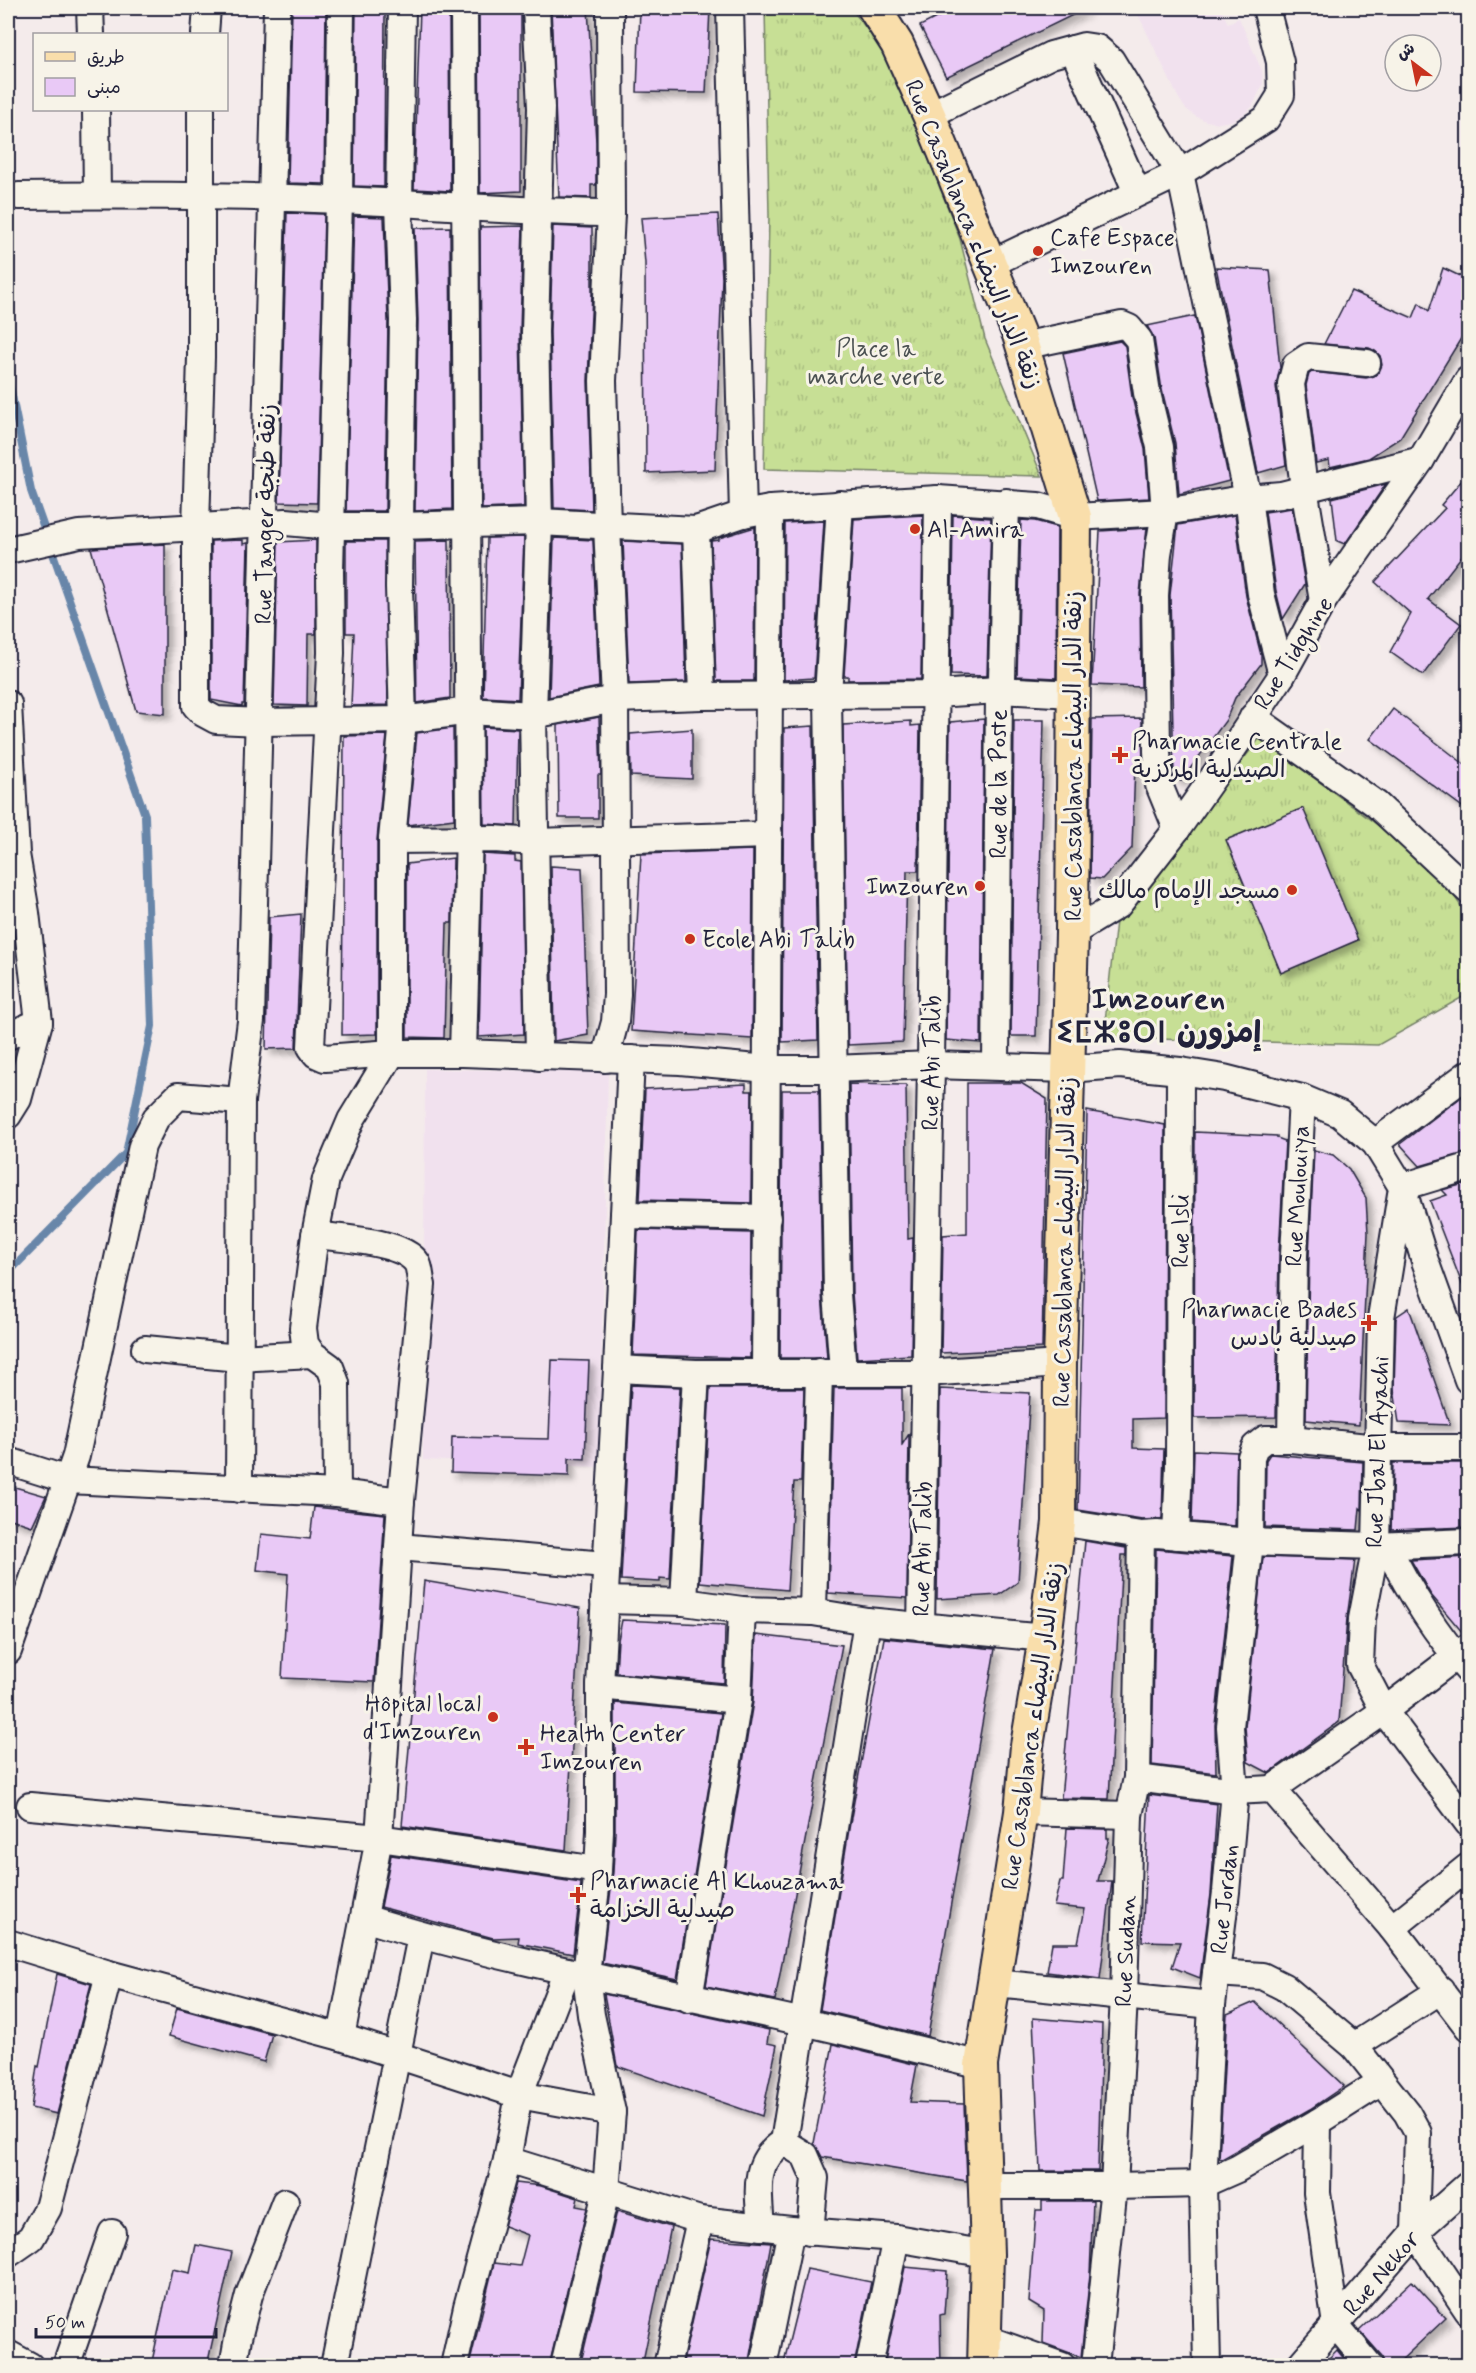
<svg xmlns="http://www.w3.org/2000/svg" width="1476" height="2373" font-family="Mynerve,'Playpen Sans Arabic','Noto Sans Tifinagh',sans-serif">
  <style>
    .built { fill: #f1e1ee }
    .grass { fill: url(#grass-tufts); stroke: #748068; stroke-width: 1.5 }
    .lines { fill: none; stroke-linecap: round; stroke-linejoin: round }
    .stream { stroke: #6886a9; stroke-width: 8 }
    .building { fill: #e9c9f6; stroke: #22223b; stroke-width: 1.5; filter: url(#shadow) }
    .minor-casing { stroke: #22223b; stroke-width: 30 }
    .major-casing { stroke: #22223b; stroke-width: 36 }
    .minor { stroke: #f7f3e8; stroke-width: 26 }
    .major { stroke: #f9deab; stroke-width: 32 }
    .poi-dot { fill: #c8321e; stroke: #f7f3e8; stroke-width: 2 }
    .labels { text-anchor: middle; stroke-width: 6; stroke-linejoin: round; paint-order: stroke }
    .street-label { font-size: 24px; fill: #22223b; stroke: #f7f3e8 }
    .poi-label { font-size: 24px; fill: #22223b; stroke: #f7f3e8; text-anchor: start }
    .park-label { font-size: 24px; fill: #4b5152; stroke: #f7f3e8 }
    .district-label { font-size: 30px; font-weight: bold; letter-spacing: 1.5px; fill: #22223b; stroke: #f7f3e8 }
  </style>
  <defs>
    <pattern id="grass-tufts" width="24" height="20" patternUnits="userSpaceOnUse" patternTransform="scale(1.5)"><rect width="24" height="20" fill="#c7df95"/><path d="M3 7l-1-3M5 7V3M7 7l1-3M15 17l-1-3M17 17v-4M19 17l1-3" fill="none" stroke="#abbf81"/></pattern>
    <filter id="shadow"><feDropShadow dx="5.5" dy="5.5" stdDeviation="3" flood-color="#0004"/></filter>
  </defs>
  <rect width="100%" height="100%" fill="#f4ebeb"/>
  <filter id="ink" filterUnits="userSpaceOnUse"><feTurbulence type="fractalNoise" baseFrequency=".0167" numOctaves="2"/><feDisplacementMap in="SourceGraphic" scale="12" xChannelSelector="R" yChannelSelector="G"/><feConvolveMatrix kernelMatrix="1 2 1 2 8 2 1 2 1" color-interpolation-filters="sRGB"/></filter>
  <g filter="url(#ink)">
    <!-- built -->
    <g class="built">
      <path d="M1135 8H1220L1228 23 1239 18 1262 71 1263 84 1252 107 1243 115 1231 121 1219 123 1206 121 1195 116 1185 108 1178 97Z"/>
      <path d="M425 1069 608 1072 599 1467 423 1460Z"/>
    </g>
    <!-- grass -->
    <g class="grass">
      <path d="M765 8H851L890 60 960 239 985 339 1042 476 764 469 769 215Z"/>
      <path d="M1260 738 1433 866 1468 916V994L1378 1045 1117 1038 1104 1031 1116 921Z"/>
    </g>
    <g class="lines">
      <!-- stream -->
      <path class="stream" d="M8 376 31 491 145 815 152 1026 126 1153 8 1273"/>
    </g>
    <!-- building -->
    <g class="building">
      <path d="M292 8H326L324 184 288 183Z"/>
      <path d="M356 8H385L384 187 354 186Z"/>
      <path d="M420 8H449L450 191 414 189Z"/>
      <path d="M479 8H521V191L480 193Z"/>
      <path d="M551 8H588L596 142V185H591V198L559 197Z"/>
      <path d="M640 8H710L706 93 637 92Z"/>
      <path d="M956 8H1087L946 77 920 26Z"/>
      <path d="M287 213 324 214 317 503 279 502Z"/>
      <path d="M718 214 722 278 715 470 646 473 645 263 641 218Z"/>
      <path d="M354 216 384 217 388 320 385 511H346Z"/>
      <path d="M523 226 520 332 524 507 482 509 480 227Z"/>
      <path d="M553 226 592 228V293L588 381 592 510 554 508 550 332Z"/>
      <path d="M450 227 452 509 415 511 418 320 415 228Z"/>
      <path d="M1216 267 1270 270 1280 368 1276 386 1286 465 1258 473Z"/>
      <path d="M1443 268 1468 280V327L1400 438 1369 458 1330 467 1329 460 1316 463 1306 385 1309 374 1312 372 1366 378 1374 376 1379 372 1382 365 1380 356 1375 351 1369 348 1324 344 1351 291 1413 318 1419 303 1429 311Z"/>
      <path d="M1195 316 1229 481 1179 494 1175 443 1162 390 1154 338 1147 326Z"/>
      <path d="M1120 341 1125 346 1132 397 1145 449 1149 498 1097 501 1063 353Z"/>
      <path d="M1468 473V548L1428 599 1461 624 1423 675 1390 652 1411 614 1375 582 1445 508 1441 505Z"/>
      <path d="M1386 484 1345 544 1337 541 1332 498Z"/>
      <path d="M1292 508 1305 584 1283 619 1276 591 1265 512Z"/>
      <path d="M923 515 921 679 848 680V676H844L854 519Z"/>
      <path d="M953 515 991 518 987 676 951 675Z"/>
      <path d="M1235 515 1246 596 1261 655V664L1235 698 1226 720 1181 781 1174 778 1170 595 1178 525Z"/>
      <path d="M1021 520 1035 521 1057 527 1056 678 1017 676Z"/>
      <path d="M824 521 814 678 784 680 785 523Z"/>
      <path d="M755 527 754 681H716L711 541 719 540V538Z"/>
      <path d="M1147 528 1140 594 1141 687 1092 685 1100 531Z"/>
      <path d="M524 537 518 699 483 697 487 538Z"/>
      <path d="M554 538 593 540 599 687 549 697Z"/>
      <path d="M243 540V544L248 543 244 704H242V706L211 700V541Z"/>
      <path d="M316 540V634H308L307 706 274 705 278 542Z"/>
      <path d="M449 540 450 698 417 703 415 541Z"/>
      <path d="M346 541H385L388 705 351 706 354 633H346Z"/>
      <path d="M623 541 682 544 686 682 629 684Z"/>
      <path d="M165 544V714L136 711 91 548Z"/>
      <path d="M1393 709 1468 767V811L1370 739Z"/>
      <path d="M599 717 601 775H598V818H559L558 725Z"/>
      <path d="M1142 718 1143 768 1135 765 1132 848 1102 879 1090 878 1092 719Z"/>
      <path d="M984 719 981 1043 946 1040 950 722Z"/>
      <path d="M1014 720H1044L1036 1036H1011Z"/>
      <path d="M911 721V726L920 725 918 871H907L903 1042 848 1045 843 725Z"/>
      <path d="M813 726 818 1040 782 1042 784 728Z"/>
      <path d="M483 727 518 729 516 826 484 824Z"/>
      <path d="M453 728 454 819 408 825 417 733Z"/>
      <path d="M692 729V779L631 776 630 734Z"/>
      <path d="M387 735 377 840V1034L342 1035 344 736Z"/>
      <path d="M1303 808 1358 940 1281 973 1226 840Z"/>
      <path d="M753 850 752 1039 631 1031 641 854Z"/>
      <path d="M483 854 515 856V861L521 862 524 1034 479 1037Z"/>
      <path d="M453 858 452 923H447L444 1038 407 1037V864Z"/>
      <path d="M551 866 582 868 588 1035 554 1041Z"/>
      <path d="M301 914 296 1048 266 1049 269 917Z"/>
      <path d="M967 1083H1021L1047 1099 1042 1348 941 1353 943 1235 967 1233Z"/>
      <path d="M746 1084V1091H752L751 1203 640 1200 645 1089Z"/>
      <path d="M849 1084 906 1085 908 1239 913 1238 911 1355 857 1358 852 1293Z"/>
      <path d="M782 1090H819L822 1294 827 1358H780Z"/>
      <path d="M1468 1092V1152L1420 1166 1400 1144Z"/>
      <path d="M1087 1111 1165 1125 1164 1418 1133 1419V1448L1164 1449 1162 1519 1142 1520 1078 1510Z"/>
      <path d="M1195 1132 1277 1136V1138L1285 1141 1279 1255 1276 1417 1194 1418Z"/>
      <path d="M1314 1150 1333 1155 1349 1169 1366 1198 1368 1233 1359 1425 1306 1420 1309 1256Z"/>
      <path d="M1468 1183V1297H1467L1430 1201 1447 1195 1442 1190Z"/>
      <path d="M638 1230 751 1233 750 1358 633 1355Z"/>
      <path d="M1409 1308 1450 1425 1399 1423 1394 1389 1396 1319 1397 1316Z"/>
      <path d="M552 1360 589 1361 585 1459 569 1458V1476L451 1472 452 1437 549 1439Z"/>
      <path d="M631 1385 680 1387 670 1579 660 1578V1582L621 1580Z"/>
      <path d="M710 1388H804L801 1482H794L787 1590 700 1582Z"/>
      <path d="M834 1388H902V1445L909 1434 907 1598 828 1593Z"/>
      <path d="M940 1389 1030 1393 1018 1582 999 1595 937 1599Z"/>
      <path d="M1194 1450 1237 1452 1235 1526 1192 1522Z"/>
      <path d="M1270 1454 1363 1462 1362 1510 1360 1508 1358 1530 1265 1527 1266 1460Z"/>
      <path d="M1393 1463H1462L1468 1480V1527L1391 1530Z"/>
      <path d="M8 1485 46 1496 32 1526 8 1518Z"/>
      <path d="M314 1507 385 1514 374 1682 282 1678 288 1574 257 1570 261 1534 310 1539Z"/>
      <path d="M1085 1541 1126 1548V1555H1122L1109 1799 1061 1798Z"/>
      <path d="M1156 1549 1233 1556 1215 1725 1216 1773 1152 1765Z"/>
      <path d="M1263 1557 1355 1560 1347 1618 1339 1722 1269 1773 1248 1762 1245 1727Z"/>
      <path d="M1468 1557V1632L1463 1633 1431 1595 1411 1560Z"/>
      <path d="M424 1581 580 1608 566 1850 402 1826Z"/>
      <path d="M622 1620 725 1625 724 1683 616 1673 618 1640Z"/>
      <path d="M756 1635 842 1645 775 2000 706 1986 753 1702Z"/>
      <path d="M884 1638 995 1649 928 2036 820 2010 850 1823Z"/>
      <path d="M615 1703 721 1713 677 1979 602 1963 613 1872 615 1832Z"/>
      <path d="M1149 1795 1217 1804 1211 1894 1200 1978 1172 1967 1180 1942 1142 1941Z"/>
      <path d="M1067 1828 1107 1829V1838H1109L1098 1881H1112L1100 1979 1047 1972 1052 1943H1078L1085 1909 1054 1906 1060 1881H1063Z"/>
      <path d="M391 1855 581 1883 573 1954 518 1943 519 1937 493 1938 381 1907Z"/>
      <path d="M57 1974 91 1984 57 2114 31 2108 37 2066 39 2067Z"/>
      <path d="M604 1994 769 2030 767 2043 777 2045 762 2116 617 2066Z"/>
      <path d="M1255 2002 1344 2086 1310 2109 1222 2159 1219 2158 1227 2014Z"/>
      <path d="M177 2008 272 2034 264 2062 169 2036Z"/>
      <path d="M1033 2018 1102 2024 1098 2171H1040Z"/>
      <path d="M833 2044 917 2065 910 2102 964 2104 967 2181 822 2157 814 2143Z"/>
      <path d="M516 2183 541 2186 578 2198 576 2206 587 2208 549 2366H469L494 2263 520 2266 528 2235 504 2226Z"/>
      <path d="M1042 2201H1093L1090 2274 1081 2357 1043 2343 1044 2311 1029 2302 1036 2210H1042Z"/>
      <path d="M617 2211 671 2227 642 2366H580Z"/>
      <path d="M711 2239 771 2243 748 2366H682Z"/>
      <path d="M196 2245 232 2252 207 2366H151L172 2269 190 2273Z"/>
      <path d="M905 2267 947 2271 944 2314 940 2315 941 2366H884Z"/>
      <path d="M807 2269 871 2282 854 2366H783Z"/>
      <path d="M1412 2281 1446 2318 1395 2366H1385L1382 2356 1359 2330Z"/>
      <path d="M1337 2350 1350 2366H1321Z"/>
    </g>
    <g class="lines">
      <defs>
        <g id="minor">
          <path d="M90 8 91 34"/>
          <path d="M341 8 339 200 330 572 331 653 311 1047 316 1054 325 1058 392 1053H463L680 1061 768 1069H832L931 1065 1068 1069 1120 1065 1180 1071 1224 1078 1302 1098 1340 1114 1375 1143 1402 1187 1425 1261 1468 1380"/>
          <path d="M536 8 541 108 535 332 539 522 533 715 539 1057"/>
          <path d="M730 8 743 514"/>
          <path d="M205 34 207 8"/>
          <path d="M1073 49 1137 192"/>
          <path d="M96 110 97 195"/>
          <path d="M201 110V357L196 527V706L203 713 216 720 260 722 403 720 469 711 533 715 615 699 702 696 935 694 999 690 1073 694"/>
          <path d="M929 115 1051 55 1084 46 1097 48 1111 60 1180 173 1248 498 1261 594 1282 675"/>
          <path d="M19 196C126 195 235 195 342 200 432 204 521 212 611 213"/>
          <path d="M990 264 1180 173 1266 119 1281 95 1280 62 1266 8"/>
          <path d="M1022 346 1122 325 1129 328 1139 340 1147 393 1160 447 1165 512 1158 554 1155 595 1157 751 1159 785 1177 829"/>
          <path d="M840 504 828 695 837 1294 843 1371"/>
          <path d="M696 530 702 696"/>
          <path d="M8 550 79 534 286 522 331 526H399L539 522 696 530 743 514 770 509 938 499 1038 506 1075 517 1165 512 1248 498 1281 495 1421 460"/>
          <path d="M1323 601 1304 488 1291 384 1296 365 1308 357 1367 363"/>
          <path d="M8 704 16 854 26 913 39 1022 8 1036"/>
          <path d="M1253 717 1376 804 1468 890"/>
          <path d="M392 840 494 839 535 842 769 835"/>
          <path d="M1072 933 1118 905 1177 829 1228 756 1282 675 1323 601 1421 460 1468 380"/>
          <path d="M463 1053 469 832 464 8"/>
          <path d="M605 1059 615 1022 617 994 615 699 607 526 603 381 611 213 610 8"/>
          <path d="M996 1066 999 690 1002 679 1006 502"/>
          <path d="M8 1115 18 1099 39 1022"/>
          <path d="M1375 1143 1468 1074"/>
          <path d="M1402 1187 1468 1167"/>
          <path d="M1401 1194 1381 1318 1376 1546 1362 1619 1360 1665 1384 1711 1468 1823"/>
          <path d="M624 1215 767 1218"/>
          <path d="M315 1235C339 1238 403 1241 417 1263 420 1268 420 1279 422 1285L401 1501 379 1838 341 2037"/>
          <path d="M145 1349 239 1358 312 1354"/>
          <path d="M617 1369 696 1373H925L1060 1364"/>
          <path d="M765 1371 770 509"/>
          <path d="M1291 1439 1294 1255 1302 1098"/>
          <path d="M8 1461 68 1480 337 1493 401 1501"/>
          <path d="M239 1489 241 1101 251 1021 277 8"/>
          <path d="M337 1493 336 1383 330 1367 312 1354 305 1344 303 1328 315 1235 326 1179 351 1120 392 1053V840L403 720 399 587 403 320 399 203 402 8"/>
          <path d="M1059 1522 1141 1535 1157 1534 1250 1542 1376 1546 1468 1542"/>
          <path d="M1176 1536 1179 1466 1180 1071"/>
          <path d="M1387 1546C1408 1589 1436 1634 1468 1670"/>
          <path d="M399 1547 605 1565"/>
          <path d="M604 1600 684 1602 742 1610 813 1612 867 1621 1045 1638"/>
          <path d="M684 1602 696 1373"/>
          <path d="M813 1612 819 1372"/>
          <path d="M921 1627 931 1065 938 499"/>
          <path d="M8 1651 76 1456 142 1146 156 1118 178 1096 241 1101"/>
          <path d="M600 1686 738 1700"/>
          <path d="M1137 1778 1235 1791 1272 1789 1384 1711 1468 1647"/>
          <path d="M1272 1789 1392 1928 1468 2027"/>
          <path d="M30 1806 379 1838 598 1870"/>
          <path d="M1021 1812 1129 1815"/>
          <path d="M364 1918C508 1963 657 1989 803 2022 863 2035 922 2051 981 2065"/>
          <path d="M1392 1928 1468 1867"/>
          <path d="M8 1943 109 1974 341 2037 519 2095 612 2112"/>
          <path d="M1216 1973 1262 1976 1284 1987 1354 2046 1407 2113 1418 2133 1415 2232 1468 2311"/>
          <path d="M995 1983 1212 2005"/>
          <path d="M689 1999 738 1700 742 1610"/>
          <path d="M1354 2046 1441 1990"/>
          <path d="M1318 2122 1317 2193 1336 2325 1370 2366"/>
          <path d="M784 2142 867 1621"/>
          <path d="M507 2160 700 2220 791 2230 896 2238 987 2254"/>
          <path d="M984 2186H1114L1203 2184 1237 2169 1318 2122 1381 2082"/>
          <path d="M761 2227C759 2194 751 2162 784 2142L805 2155 815 2178 810 2232"/>
          <path d="M8 2254 31 2238 48 2208 109 1974"/>
          <path d="M984 2338 1062 2366"/>
          <path d="M8 2354 30 2366"/>
          <path d="M66 2366 112 2233"/>
          <path d="M233 2366 238 2338 249 2295 285 2202"/>
          <path d="M334 2366 421 1936"/>
          <path d="M454 2366 467 2307 507 2160 519 2095 567 1971"/>
          <path d="M564 2366 606 2192 612 2112 591 2015 586 1975 598 1870 600 1831V1686L617 1369 631 1059"/>
          <path d="M667 2366 700 2220"/>
          <path d="M763 2366 791 2230"/>
          <path d="M869 2366 896 2238"/>
          <path d="M1095 2366 1114 2186 1124 1997 1129 1815 1137 1778 1141 1535"/>
          <path d="M1207 2366 1203 2184 1212 2005 1226 1892 1235 1791 1230 1727 1250 1542 1251 1457 1255 1447 1265 1439H1291L1377 1448H1468"/>
          <path d="M1299 2366 1415 2232 1468 2185"/>
        </g>
        <path id="major" d="M874 8 897 44 929 115 1019 335 1075 517 1072 933 1060 1364 1059 1522 1045 1638 1027 1746 1021 1812 981 2065 987 2254 984 2366"/>
      </defs>
      <!-- minor casing -->
      <use href="#minor" class="minor-casing"/>
      <!-- major casing -->
      <use href="#major" class="major-casing"/>
      <!-- minor -->
      <use href="#minor" class="minor"/>
      <!-- major -->
      <use href="#major" class="major"/>
    </g>
  </g>
  <!-- markers -->
  <g class="poi-dot">
    <circle cx="1038" cy="251" r="6"/>
    <circle cx="915" cy="529" r="6"/>
    <path d="M1117 746h6v6h6v6h-6v6h-6v-6h-6v-6h6z"/>
    <circle cx="980" cy="886" r="6"/>
    <circle cx="1292" cy="890" r="6"/>
    <circle cx="690" cy="939" r="6"/>
    <path d="M1366 1314h6v6h6v6h-6v6h-6v-6h-6v-6h6z"/>
    <circle cx="493" cy="1717" r="6"/>
    <path d="M523 1738h6v6h6v6h-6v6h-6v-6h-6v-6h6z"/>
    <path d="M575 1886h6v6h6v6h-6v6h-6v-6h-6v-6h6z"/>
  </g>
  <g class="labels">
    <!-- street labels -->
    <g class="street-label">
      <text transform="translate(974 234) rotate(68)" y="8">Rue Casablanca زنقة الدار البيضاء</text>
      <text transform="translate(265 514) rotate(-89)" y="8">Rue Tanger زنقة طنجة</text>
      <text transform="translate(1293 653) rotate(-58)" y="8">Rue Tidghine</text>
      <text transform="translate(1073 756) rotate(-90)" y="8">Rue Casablanca زنقة الدار البيضاء</text>
      <text transform="translate(998 784) rotate(-90)" y="8">Rue de la Poste</text>
      <text transform="translate(931 1063) rotate(-89)" y="8">Rue Abi Talib</text>
      <text transform="translate(1297 1196) rotate(-87)" y="8">Rue Moulouiya</text>
      <text transform="translate(1180 1231) rotate(-90)" y="8">Rue Isli</text>
      <text transform="translate(1064 1242) rotate(-89)" y="8">Rue Casablanca زنقة الدار البيضاء</text>
      <text transform="translate(1377 1452) rotate(-88)" y="8">Rue Jbal El Ayachi</text>
      <text transform="translate(922 1549) rotate(-89)" y="8">Rue Abi Talib</text>
      <text transform="translate(1032 1726) rotate(-82)" y="8">Rue Casablanca زنقة الدار البيضاء</text>
      <text transform="translate(1224 1899) rotate(-84)" y="8">Rue Jordan</text>
      <text transform="translate(1125 1951) rotate(-88)" y="8">Rue Sudan</text>
      <text transform="translate(1381 2273) rotate(-49)" y="8">Rue Nekor</text>
    </g>
    <!-- poi labels -->
    <g class="poi-label">
      <text x="1050" y="245">Cafe Espace<tspan x="1050" dy="28">Imzouren</tspan></text>
      <text x="927" y="537">Al-Amira</text>
      <text x="1132" y="749">Pharmacie Centrale<tspan x="1132" dy="28">الصيدلية المركزية</tspan></text>
      <text x="968" y="894" text-anchor="end">Imzouren</text>
      <text x="1280" y="898" text-anchor="end">مسجد الإمام مالك</text>
      <text x="702" y="947">Ecole Abi Talib</text>
      <text x="1357" y="1317" text-anchor="end">Pharmacie Bades<tspan x="1357" dy="28">صيدلية بادس</tspan></text>
      <text x="481" y="1711" text-anchor="end">Hôpital local<tspan x="481" dy="28">d'Imzouren</tspan></text>
      <text x="540" y="1741">Health Center<tspan x="540" dy="28">Imzouren</tspan></text>
      <text x="590" y="1889">Pharmacie Al Khouzama<tspan x="590" dy="28">صيدلية الخزامة</tspan></text>
    </g>
    <!-- park labels -->
    <g class="park-label">
      <text x="876" y="356">Place la<tspan x="876" dy="28">marche verte</tspan></text>
    </g>
    <!-- district labels -->
    <g class="district-label">
      <text x="1159" y="1008">Imzouren<tspan x="1159" dy="34">ⵉⵎⵣⵓⵔⵏ إمزورن</tspan></text>
    </g>
  </g>
  <!-- margin -->
  <rect width="1476" height="2373" fill="none" stroke="#f7f3e8" stroke-width="30"/>
  <rect x="15" y="15" width="1446" height="2343" fill="none" stroke="#22223b" stroke-width="2" filter="url(#ink)"/>
  <!-- legend -->
  <rect x="33" y="33" width="195" height="78" fill="#f7f3e8" stroke="#a29fa3" stroke-width="1.5"/>
  <rect x="45" y="52" width="30" height="9" fill="#f9deab" stroke="#a29fa3" stroke-width="1.5"/>
  <text x="87" y="63" font-size="18" fill="#22223b">طريق</text>
  <rect x="45" y="78" width="30" height="18" fill="#e9c9f6" stroke="#a29fa3" stroke-width="1.5"/>
  <text x="87" y="93" font-size="18" fill="#22223b">مبنى</text>
  <!-- north arrow -->
  <g transform="translate(1413 63) rotate(328)"><circle r="28" fill="#f7f3e8" stroke="#a29fa3" stroke-width="1.5"/>
  <path d="M0-4.5L10 22L0 15L-10 22Z" fill="#c8321e"/>
  <text y="-9" font-size="16" font-weight="bold" text-anchor="middle" fill="#22223b">ش</text>
  </g>
  <!-- scale -->
  <path d="M36 2328v9h180v-9" fill="none" stroke="#22223b" stroke-width="3"/>
  <text x="45" y="2328" font-size="18" fill="#22223b" stroke="#f7f3e8" stroke-width="4.5" paint-order="stroke">50 m</text>
</svg>
